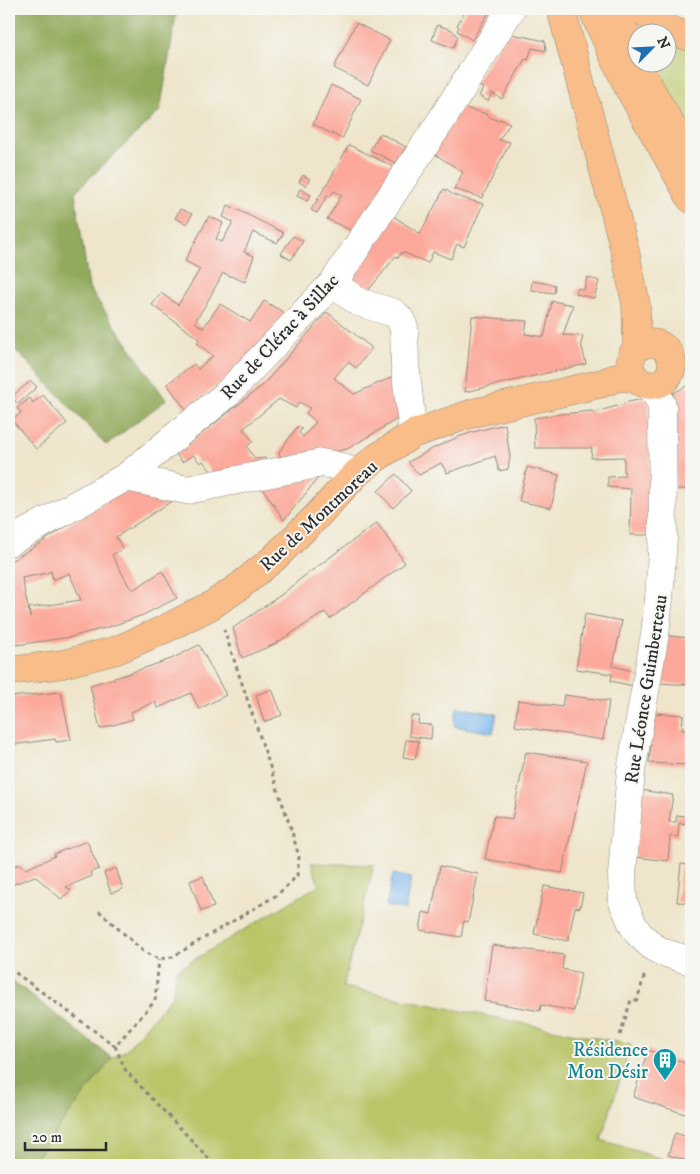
<svg xmlns="http://www.w3.org/2000/svg" width="700" height="1174" font-family="'IM FELL DW Pica',serif">
  <style>
    .green { fill: #b9c567; stroke: #727849 }
    .forest { fill: #92aa5c; stroke: #5e6a44 }
    .water { fill: #7bb7ed; stroke: #53718c }
    .building { fill: #fca89a; fill-rule: evenodd }
    .lines { fill: none; stroke-linecap: round; stroke-linejoin: round }
    .minor-casing { stroke: #8c887b; stroke-width: 29 }
    .major-casing { stroke: #8c887b; stroke-width: 29 }
    .path { stroke: #8c887b; stroke-width: 3; stroke-dasharray: 4 4; stroke-linecap: butt }
    .minor { stroke: #fff; stroke-width: 28 }
    .major { stroke: #f8bd89; stroke-width: 28 }
    .labels { text-anchor: middle; stroke-width: 4; stroke-linejoin: round; paint-order: stroke }
    .street-label { font-size: 19px; fill: #2b2b2b; stroke: #f6f6f2 }
    .culture-label { font-size: 19px; fill: #0d838f; stroke: #f6f6f2; text-anchor: end }
  </style>
  <rect width="100%" height="100%" fill="#f6f6f2"/>
  <filter id="ink" filterUnits="userSpaceOnUse"><feTurbulence type="fractalNoise" baseFrequency=".02" numOctaves="2"/><feDisplacementMap in="SourceGraphic" scale="10" xChannelSelector="R" yChannelSelector="G"/><feConvolveMatrix kernelMatrix="1 2 1 2 8 2 1 2 1" color-interpolation-filters="sRGB"/></filter>
  <filter id="wash" filterUnits="userSpaceOnUse"><feTurbulence type="fractalNoise" baseFrequency=".0096" numOctaves="4" result="noise"/><feDisplacementMap in="SourceGraphic" scale="20" xChannelSelector="R" yChannelSelector="G"/><feGaussianBlur stdDeviation="1.12" result="paint"/><feColorMatrix in="noise" values="0 0 0 0 0 0 0 0 0 0 0 0 0 0 0 0 0 1.4 0 .05"/><feComposite in="paint" operator="in"/></filter>
  <g filter="url(#wash)">
    <rect width="100%" height="100%" fill="#eee5cb"/>
    <!-- green -->
    <g class="green">
      <path d="M668 42 691 47V148L647 63 668 62Z"/>
      <path d="M311 863 374 865 343 987 631 1045 601 1140 682 1165H30L112 1058 126 1050 172 996 177 970 319 885Z"/>
    </g>
    <!-- forest -->
    <g class="forest">
      <path d="M9 9H177L160 111 75 192 89 288 166 400 106 445 9 343Z"/>
      <path d="M9 978 112 1058 30 1165H9Z"/>
    </g>
    <!-- water -->
    <g class="water">
      <path d="M457 707 497 714 493 733 454 726Z"/>
      <path d="M393 874 411 878 405 910 386 906Z"/>
    </g>
    <g id="blocks">
      <!-- building -->
      <g class="building">
        <path d="M467 9H491L472 40 457 31 459 27 457 25Z"/>
        <path d="M356 23 390 40 368 85 334 68Z"/>
        <path d="M437 25 452 30 458 37 453 48 432 40Z"/>
        <path d="M507 33 545 41 546 51 532 48 528 60 525 59 502 99 492 93 488 101 479 96 483 88 475 84Z"/>
        <path d="M331 85 361 99 342 139 313 124Z"/>
        <path d="M461 107 487 114 486 115 498 121 499 119 510 123 499 140 510 142 482 198 454 189 463 172 433 153Z"/>
        <path d="M380 133 406 147 396 163 370 150Z"/>
        <path d="M349 145 394 167 369 209 352 231 327 219 342 195 334 191 330 197 328 195 317 213 311 210 329 181Z"/>
        <path d="M303 175 310 179 306 186 299 182Z"/>
        <path d="M300 189 311 195 307 201 297 196Z"/>
        <path d="M444 189 456 196 483 204 464 247 457 244 451 259 433 252 428 263 402 252 398 258 396 256 364 296 347 284 393 216 420 234Z"/>
        <path d="M228 205 284 233 277 243 253 232 244 252 254 256 245 282 223 273 206 304 195 322 203 328 220 304 250 322 264 301 290 316 254 356 186 410 167 384 194 364 198 369 213 356 197 343 199 339 152 305 161 293 178 305 200 269 185 261 209 216 223 223 216 239 222 242 233 222 223 217Z"/>
        <path d="M180 209 192 214 187 224 175 218Z"/>
        <path d="M293 236 303 241 291 260 281 254Z"/>
        <path d="M587 277 599 281 594 298 576 294 578 288 584 290Z"/>
        <path d="M532 281 555 285 554 293 531 290Z"/>
        <path d="M552 301 573 305 563 335 583 336 581 343 586 364 465 392 472 316 527 321 525 334 544 337Z"/>
        <path d="M327 312 372 348 356 368 348 362 334 378 354 394 399 374 401 417 347 449 282 463 279 452 298 426 302 429 299 433 303 437 316 422 306 413 310 408 299 402 296 408 279 399 243 429 253 441 247 447 255 459 265 458 267 466 212 477 210 470 203 461 200 463 193 455 182 462 176 454 263 385Z"/>
        <path d="M31 381 37 387 18 404 11 397Z"/>
        <path d="M691 384V489H675V440L673 393Z"/>
        <path d="M43 395 67 423 36 449 12 420 21 413 17 408 30 398 33 403Z"/>
        <path d="M643 399 648 400 650 447V535H630L631 489 608 487V477L624 476V457L591 458 592 448H535L534 418 561 414 592 411V413L624 404V403Z"/>
        <path d="M505 424 510 457 508 469 499 471 495 456 447 473 441 463 419 475 408 462 434 448 458 437 473 432Z"/>
        <path d="M527 467 559 475 551 508 519 501Z"/>
        <path d="M396 474 411 491 393 508 378 491Z"/>
        <path d="M319 477 284 520 259 483Z"/>
        <path d="M121 491 175 499 116 537 123 549 112 555 129 586 133 590 162 571 177 598 143 615 112 626 71 637 9 646V618H12L9 602V595L11 594 9 584V562L39 544ZM51 571 53 580 69 573 81 600 29 608 30 617 22 578 47 573Z"/>
        <path d="M377 523 405 563 330 619 325 612 275 644 242 658 233 628 281 595 303 577Z"/>
        <path d="M585 614 622 621 613 666 636 672 633 686 611 681 612 674 576 669Z"/>
        <path d="M669 636 691 638V685L659 683Z"/>
        <path d="M199 645 226 695 199 709 191 693 158 708 155 702 131 712 133 719 100 729 90 685 118 677 171 659Z"/>
        <path d="M272 689 282 715 264 722 256 695Z"/>
        <path d="M61 692 71 740 56 742 55 739 11 745 10 738H9V697Z"/>
        <path d="M564 695 609 701 603 740 515 726 518 700 562 707Z"/>
        <path d="M654 713 683 715 682 730H688L686 765 649 763 651 743H649Z"/>
        <path d="M411 716H419L418 724 432 725 431 739 409 736Z"/>
        <path d="M406 740 419 741 415 759 403 757Z"/>
        <path d="M526 752 587 761 562 873 485 859 494 816 512 819Z"/>
        <path d="M640 790 673 795 669 822H676L677 815 691 817V824L679 823 678 837 670 836 668 861 635 857Z"/>
        <path d="M87 841 99 869 90 872 92 876 66 887 71 890 61 899 35 876 9 886V868L20 864 26 869 55 856 54 854Z"/>
        <path d="M681 864 691 865V903L677 902Z"/>
        <path d="M440 866 478 874 468 922 464 921 461 937 420 930 423 912 431 914Z"/>
        <path d="M116 868 123 889 111 893 104 873Z"/>
        <path d="M203 876 214 907 201 911 190 881Z"/>
        <path d="M544 886 583 893 580 908 575 907 568 941 534 934Z"/>
        <path d="M492 945 564 955 562 969 581 973 574 1011 541 1005 540 1011 484 1001Z"/>
        <path d="M648 1050 691 1065V1116L633 1097Z"/>
        <path d="M675 1133 691 1138V1162L668 1155Z"/>
      </g>
    </g>
  </g>
  <g filter="url(#ink)">
    <use href="#blocks" fill-opacity="0" stroke="#8c887b" stroke-width="1"/>
    <g class="lines">
      <defs>
        <g id="minor">
          <path d="M333 283 358 302 394 313 400 319 404 328 405 365 413 434"/>
          <path d="M647 385 656 394 662 405 663 537 659 599 655 634 631 771 622 874 623 902 633 925 639 934 653 947 662 952 691 961"/>
          <path d="M126 477 187 490 322 463C336 465 343 467 356 474"/>
          <path d="M9 542 126 477 227 394 333 283 441 121 511 9"/>
        </g>
        <g id="major">
          <path d="M561 9 625 251 636 304 637 347"/>
          <path d="M592 9 628 87 691 199"/>
          <path d="M615 9 644 78 691 159"/>
          <path d="M641 9C654 22 673 33 691 37"/>
          <circle cx="651" cy="364" r="21"/>
          <path d="M9 671 63 664 117 650 165 629 212 605 240 586 273 559 314 519 356 474 376 458 413 434 473 413 603 383 618 377 634 378"/>
        </g>
      </defs>
      <!-- minor casing -->
      <use href="#minor" class="minor-casing"/>
      <!-- major casing -->
      <use href="#major" class="major-casing"/>
      <!-- path -->
      <g class="path">
        <path d="M99 911 144 952 159 959 172 957 277 895 297 876 299 857 292 832 224 630"/>
        <path d="M9 968 115 1046 155 1001 159 959"/>
        <path d="M620 1035 631 1000H637L645 974"/>
        <path d="M115 1046 126 1071 215 1165"/>
      </g>
      <!-- minor -->
      <use href="#minor" class="minor"/>
      <!-- major -->
      <use href="#major" class="major"/>
    </g>
  </g>
  <!-- icons -->
  <defs>
    <symbol id="building-pin" viewBox="-11 -11 22 30"><path d="M0 17L-7.5 6A9.5 9.5 0 1 1 7.5 6Z" fill="#0f9aa8" stroke="#f6f6f2"/><path d="M-4-6H4V6H1V3H-1V6H-4ZM-2.5-4.3h1.7v1.8h-1.7ZM.8-4.3h1.7v1.8H.8ZM-2.5-1h1.7V.8h-1.7ZM.8-1h1.7V.8H.8Z" fill="#fff"/></symbol>
  </defs>
  <g fill-rule="evenodd">
    <use href="#building-pin" x="651" y="1046" width="28" height="38"/>
  </g>
  <g class="labels">
    <!-- street labels -->
    <g class="street-label">
      <text transform="translate(279 336) rotate(-47)" y="7">Rue de Clérac à Sillac</text>
      <text transform="translate(318 515) rotate(-43)" y="7">Rue de Montmoreau</text>
      <text transform="translate(645 689) rotate(-81)" y="7">Rue Léonce Guimberteau</text>
    </g>
    <!-- culture labels -->
    <g class="culture-label">
      <text x="648" y="1056">Résidence<tspan x="648" dy="22">Mon Désir</tspan></text>
    </g>
  </g>
  <!-- margin -->
  <rect width="700" height="1174" fill="none" stroke="#f6f6f2" stroke-width="30"/>
  <!-- north arrow -->
  <g transform="translate(652 48) rotate(66)"><circle r="24" fill="#f6f6f2" stroke="#a5a5a2"/>
  <path d="M0-4L9 19L0 12L-9 19Z" fill="#1f6fb2"/>
  <text y="-8" font-size="14" font-weight="bold" text-anchor="middle" fill="#2b2b2b">N</text>
  </g>
  <!-- scale -->
  <path d="M25 1142v8h81v-8" fill="none" stroke="#2b2b2b" stroke-width="2.5"/>
  <text x="32" y="1142" font-size="15" fill="#2b2b2b" stroke="#f6f6f2" stroke-width="4" paint-order="stroke">20 m</text>
</svg>
